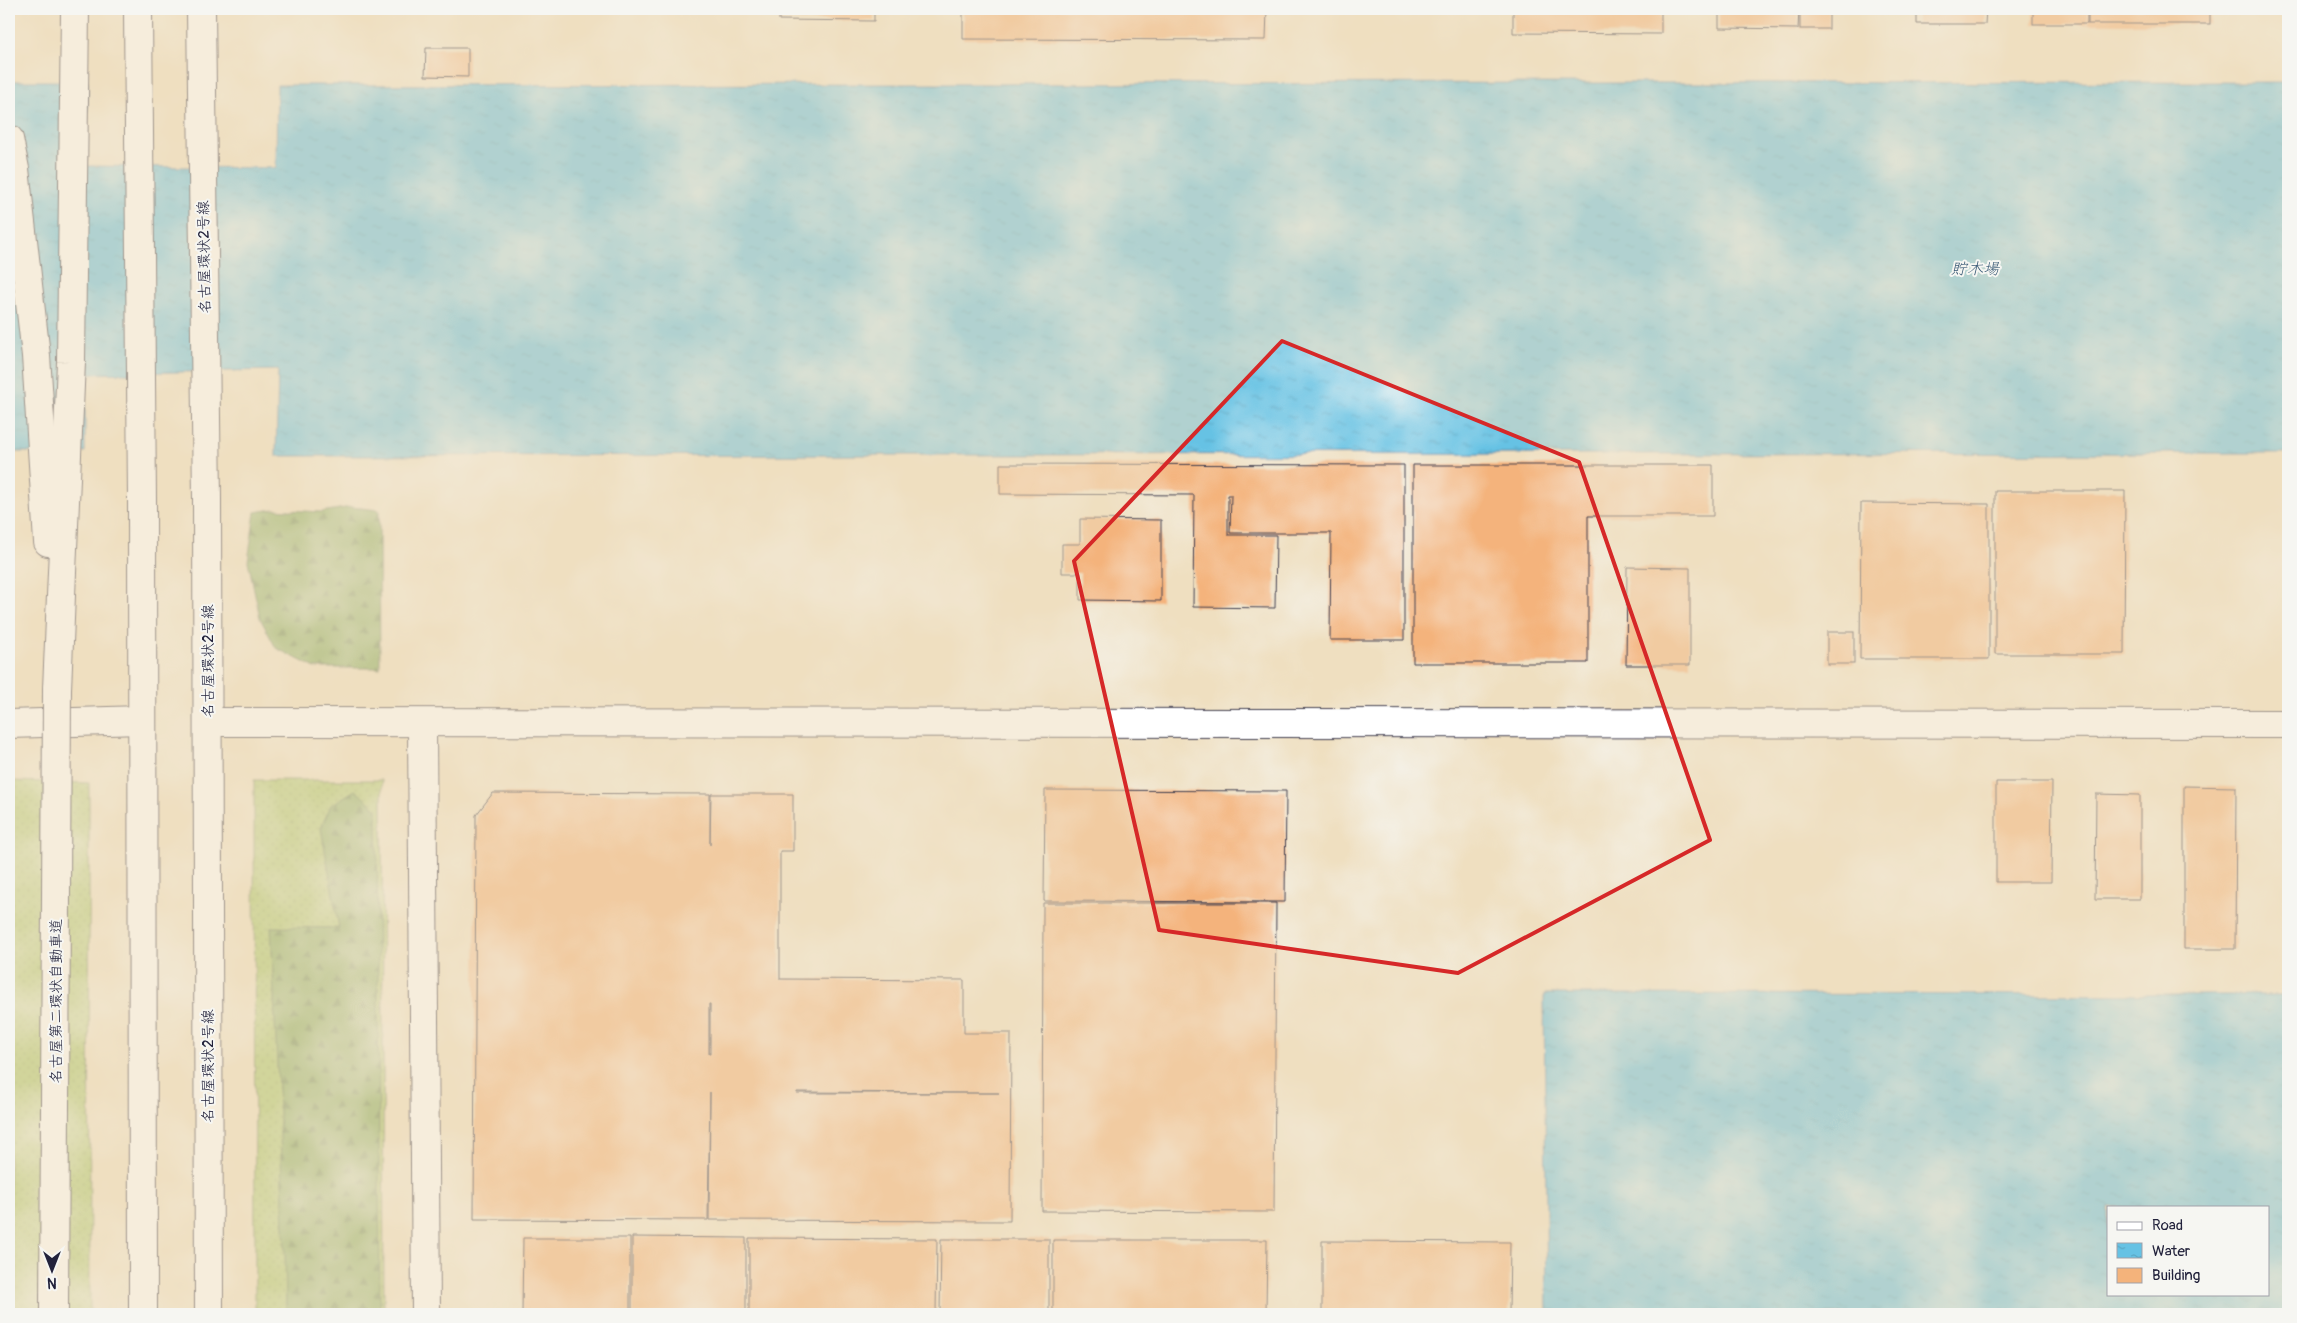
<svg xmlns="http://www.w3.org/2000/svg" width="2297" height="1323" font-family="Pangolin,'Klee One',sans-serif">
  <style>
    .grass { fill: url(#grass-dots); stroke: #687655 }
    .forest { fill: url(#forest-firs); stroke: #56684e }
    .water { fill: url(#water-ripples); stroke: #447290; fill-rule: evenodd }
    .building { fill: #f4b37b; fill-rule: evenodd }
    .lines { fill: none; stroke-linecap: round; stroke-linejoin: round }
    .tertiary-casing { stroke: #413e4f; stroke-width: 30 }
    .trunk-casing { stroke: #413e4f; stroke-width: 30 }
    .motorway-casing { stroke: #413e4f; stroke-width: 30 }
    .tertiary { stroke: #fff; stroke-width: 28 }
    .trunk { stroke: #fff; stroke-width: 28 }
    .motorway { stroke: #fff; stroke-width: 28 }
    .motorway-bridge-casing { stroke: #413e4f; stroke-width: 30; stroke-linecap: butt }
    .motorway-bridge { stroke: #fff; stroke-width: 28 }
    .marked { fill: none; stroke: #d62828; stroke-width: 4; stroke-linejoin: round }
    .labels { text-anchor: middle; stroke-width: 4; stroke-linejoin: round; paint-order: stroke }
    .street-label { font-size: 15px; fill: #22223b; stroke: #f6f6f2 }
    .water-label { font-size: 16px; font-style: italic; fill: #3a5a76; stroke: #f6f6f2 }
  </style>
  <defs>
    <pattern id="grass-dots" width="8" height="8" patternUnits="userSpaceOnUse" patternTransform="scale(1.25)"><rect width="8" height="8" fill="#aec96f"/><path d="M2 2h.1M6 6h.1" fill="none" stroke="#95ac61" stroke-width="1.8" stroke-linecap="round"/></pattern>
    <pattern id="forest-firs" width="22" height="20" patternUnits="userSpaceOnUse" patternTransform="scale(1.25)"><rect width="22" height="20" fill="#8aad62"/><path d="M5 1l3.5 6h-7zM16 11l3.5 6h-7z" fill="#708c52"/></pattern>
    <pattern id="water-ripples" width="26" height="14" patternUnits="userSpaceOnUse" patternTransform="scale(1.25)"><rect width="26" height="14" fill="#66c2e4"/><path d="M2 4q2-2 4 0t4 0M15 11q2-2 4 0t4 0" fill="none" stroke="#58a6c4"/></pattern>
  </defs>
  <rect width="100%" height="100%" fill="#f6f6f2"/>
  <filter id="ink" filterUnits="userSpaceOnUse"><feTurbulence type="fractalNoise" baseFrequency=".02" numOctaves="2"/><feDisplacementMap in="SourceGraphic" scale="10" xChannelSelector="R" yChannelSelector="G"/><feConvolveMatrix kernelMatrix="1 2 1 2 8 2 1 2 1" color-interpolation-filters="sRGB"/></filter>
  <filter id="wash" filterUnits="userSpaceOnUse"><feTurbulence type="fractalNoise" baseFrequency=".0096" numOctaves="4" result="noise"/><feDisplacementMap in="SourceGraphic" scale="20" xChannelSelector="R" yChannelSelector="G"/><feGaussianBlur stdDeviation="1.12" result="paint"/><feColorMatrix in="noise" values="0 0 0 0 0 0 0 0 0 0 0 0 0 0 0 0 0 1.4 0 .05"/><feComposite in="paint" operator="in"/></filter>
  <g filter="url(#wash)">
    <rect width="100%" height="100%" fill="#efdfc0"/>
    <!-- grass -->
    <g class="grass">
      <path d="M254 780H382L384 1314H255Z"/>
      <path d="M9 781 89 783 90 1314H9Z"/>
    </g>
    <!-- forest -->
    <g class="forest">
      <path d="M351 507 379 510 380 668H315L276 648 260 618 248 561 255 512 274 509 321 512Z"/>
      <path d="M355 790 377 809 380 1314H286L285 1250 271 927 339 928 321 828 331 805Z"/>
    </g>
    <!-- water -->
    <g class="water">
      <path d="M9 81H88L87 166 276 168 277 85 2288 82V453L276 456 278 370 85 374V452H9Z"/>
      <path d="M1544 994 2288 995V1314H1547ZM2108 1207H2268V1294H2108Z"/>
    </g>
    <g id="blocks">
      <!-- building -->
      <g class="building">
        <path d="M779 9H874V21L779 20Z"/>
        <path d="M963 9H1267L1266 40 963 39Z"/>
        <path d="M1513 9H1661V34L1513 33Z"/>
        <path d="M1719 9H1799L1798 29 1719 28Z"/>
        <rect x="1800" y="9" width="29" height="20"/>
        <path d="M1917 9H1986L1985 24H1917Z"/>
        <rect x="2033" y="9" width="54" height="15"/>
        <rect x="2088" y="9" width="122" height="15"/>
        <path d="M426 48H468V77L425 76Z"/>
        <path d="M1000 464 1404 465V640H1330L1331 533H1230L1231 495H1228V535H1276L1275 608 1193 607 1194 495 1000 494Z"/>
        <path d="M1413 465H1713V516H1588V663H1413Z"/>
        <path d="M1995 491H2125L2124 654H1995Z"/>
        <path d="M1861 503 1989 504V659H1860Z"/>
        <path d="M1080 519 1161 520V601L1080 600V573H1062V544H1080Z"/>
        <path d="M1627 567 1690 568V665H1626Z"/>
        <rect x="1827" y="632" width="27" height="32"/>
        <path d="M1996 782H2052L2051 882H1996Z"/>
        <path d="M2184 786 2236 787 2235 949H2184Z"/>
        <path d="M1045 790 1286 791 1285 902 1044 901Z"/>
        <path d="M493 793 710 794V845L711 794H793V851H780V979L964 980V1033H1011L1010 1221 709 1220 710 1092 708 1220 474 1219 476 815ZM709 1004H710V1054H709ZM797 1092 964 1093H999H797Z"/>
        <path d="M2096 794 2140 795V899H2095Z"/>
        <path d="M1043 903H1276L1274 1212 1042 1211Z"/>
        <path d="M632 1237 746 1238V1314H632Z"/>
        <path d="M523 1238H630V1314H522Z"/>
        <path d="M749 1238 937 1239 936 1314H749Z"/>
        <path d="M941 1239H1049V1314H940Z"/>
        <path d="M1053 1240H1267L1266 1314H1053Z"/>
        <path d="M1322 1241 1510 1242 1509 1314H1322Z"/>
      </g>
    </g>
  </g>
  <g filter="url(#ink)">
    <use href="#blocks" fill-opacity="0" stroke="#413e4f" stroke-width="1"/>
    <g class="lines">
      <defs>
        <g id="tertiary">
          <path d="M208 722 2288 724"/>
          <path d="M422 723 426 1314"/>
          <path d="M9 724 141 720"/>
        </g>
        <g id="trunk">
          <path d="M138 9 142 500 143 1314"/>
          <path d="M201 9 207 500 209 1314"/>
        </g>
        <g id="motorway">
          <path d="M9 139 15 169 36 356 48 542"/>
          <path d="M57 689 71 362 75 9"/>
        </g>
      </defs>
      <!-- tertiary casing -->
      <use href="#tertiary" class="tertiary-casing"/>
      <!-- trunk casing -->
      <use href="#trunk" class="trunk-casing"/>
      <!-- motorway casing -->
      <use href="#motorway" class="motorway-casing"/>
      <!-- tertiary -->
      <use href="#tertiary" class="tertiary"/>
      <!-- trunk -->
      <use href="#trunk" class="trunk"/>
      <!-- motorway -->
      <use href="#motorway" class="motorway"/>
      <defs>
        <path id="motorway-bridge" d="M54 1314 57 689"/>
      </defs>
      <!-- motorway-bridge casing -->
      <use href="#motorway-bridge" class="motorway-bridge-casing"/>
      <!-- motorway-bridge -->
      <use href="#motorway-bridge" class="motorway-bridge"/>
    </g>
  </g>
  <!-- marked area -->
  <path d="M0 0H2297V1323H0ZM1282 341 1579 462 1710 840 1458 973 1159 930 1074 561Z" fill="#efdfc0" fill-opacity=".55" fill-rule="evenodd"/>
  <path class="marked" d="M1282 341 1579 462 1710 840 1458 973 1159 930 1074 561Z"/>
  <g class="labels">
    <!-- street labels -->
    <g class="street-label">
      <text transform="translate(204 257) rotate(-91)" y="5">名古屋環状2号線</text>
      <text transform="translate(208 661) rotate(-90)" y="5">名古屋環状2号線</text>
      <text transform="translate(56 1001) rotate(-90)" y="5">名古屋第二環状自動車道</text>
      <text transform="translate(208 1066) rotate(-90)" y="5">名古屋環状2号線</text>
    </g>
    <!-- water labels -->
    <g class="water-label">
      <text x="1975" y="274">貯木場</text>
    </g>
  </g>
  <!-- margin -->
  <rect width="2297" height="1323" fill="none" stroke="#f6f6f2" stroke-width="30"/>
  <!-- legend -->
  <rect x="2107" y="1206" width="162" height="90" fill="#f6f6f2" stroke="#a1a1a9"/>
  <rect x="2117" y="1222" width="25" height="8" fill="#ffffff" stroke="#a1a1a9"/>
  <text x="2152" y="1230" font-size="15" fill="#22223b">Road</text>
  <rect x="2117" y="1243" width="25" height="15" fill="url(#water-ripples)" stroke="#a1a1a9"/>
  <text x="2152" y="1256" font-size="15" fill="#22223b">Water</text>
  <rect x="2117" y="1268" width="25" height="15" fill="#f4b37b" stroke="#a1a1a9"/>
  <text x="2152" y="1280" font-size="15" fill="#22223b">Building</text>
  <!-- north arrow -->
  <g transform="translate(52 1270) rotate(180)" stroke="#f6f6f2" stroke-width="4" paint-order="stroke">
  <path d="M0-4L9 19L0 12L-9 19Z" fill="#22223b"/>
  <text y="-8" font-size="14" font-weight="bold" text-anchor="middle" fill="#22223b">N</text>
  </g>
</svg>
